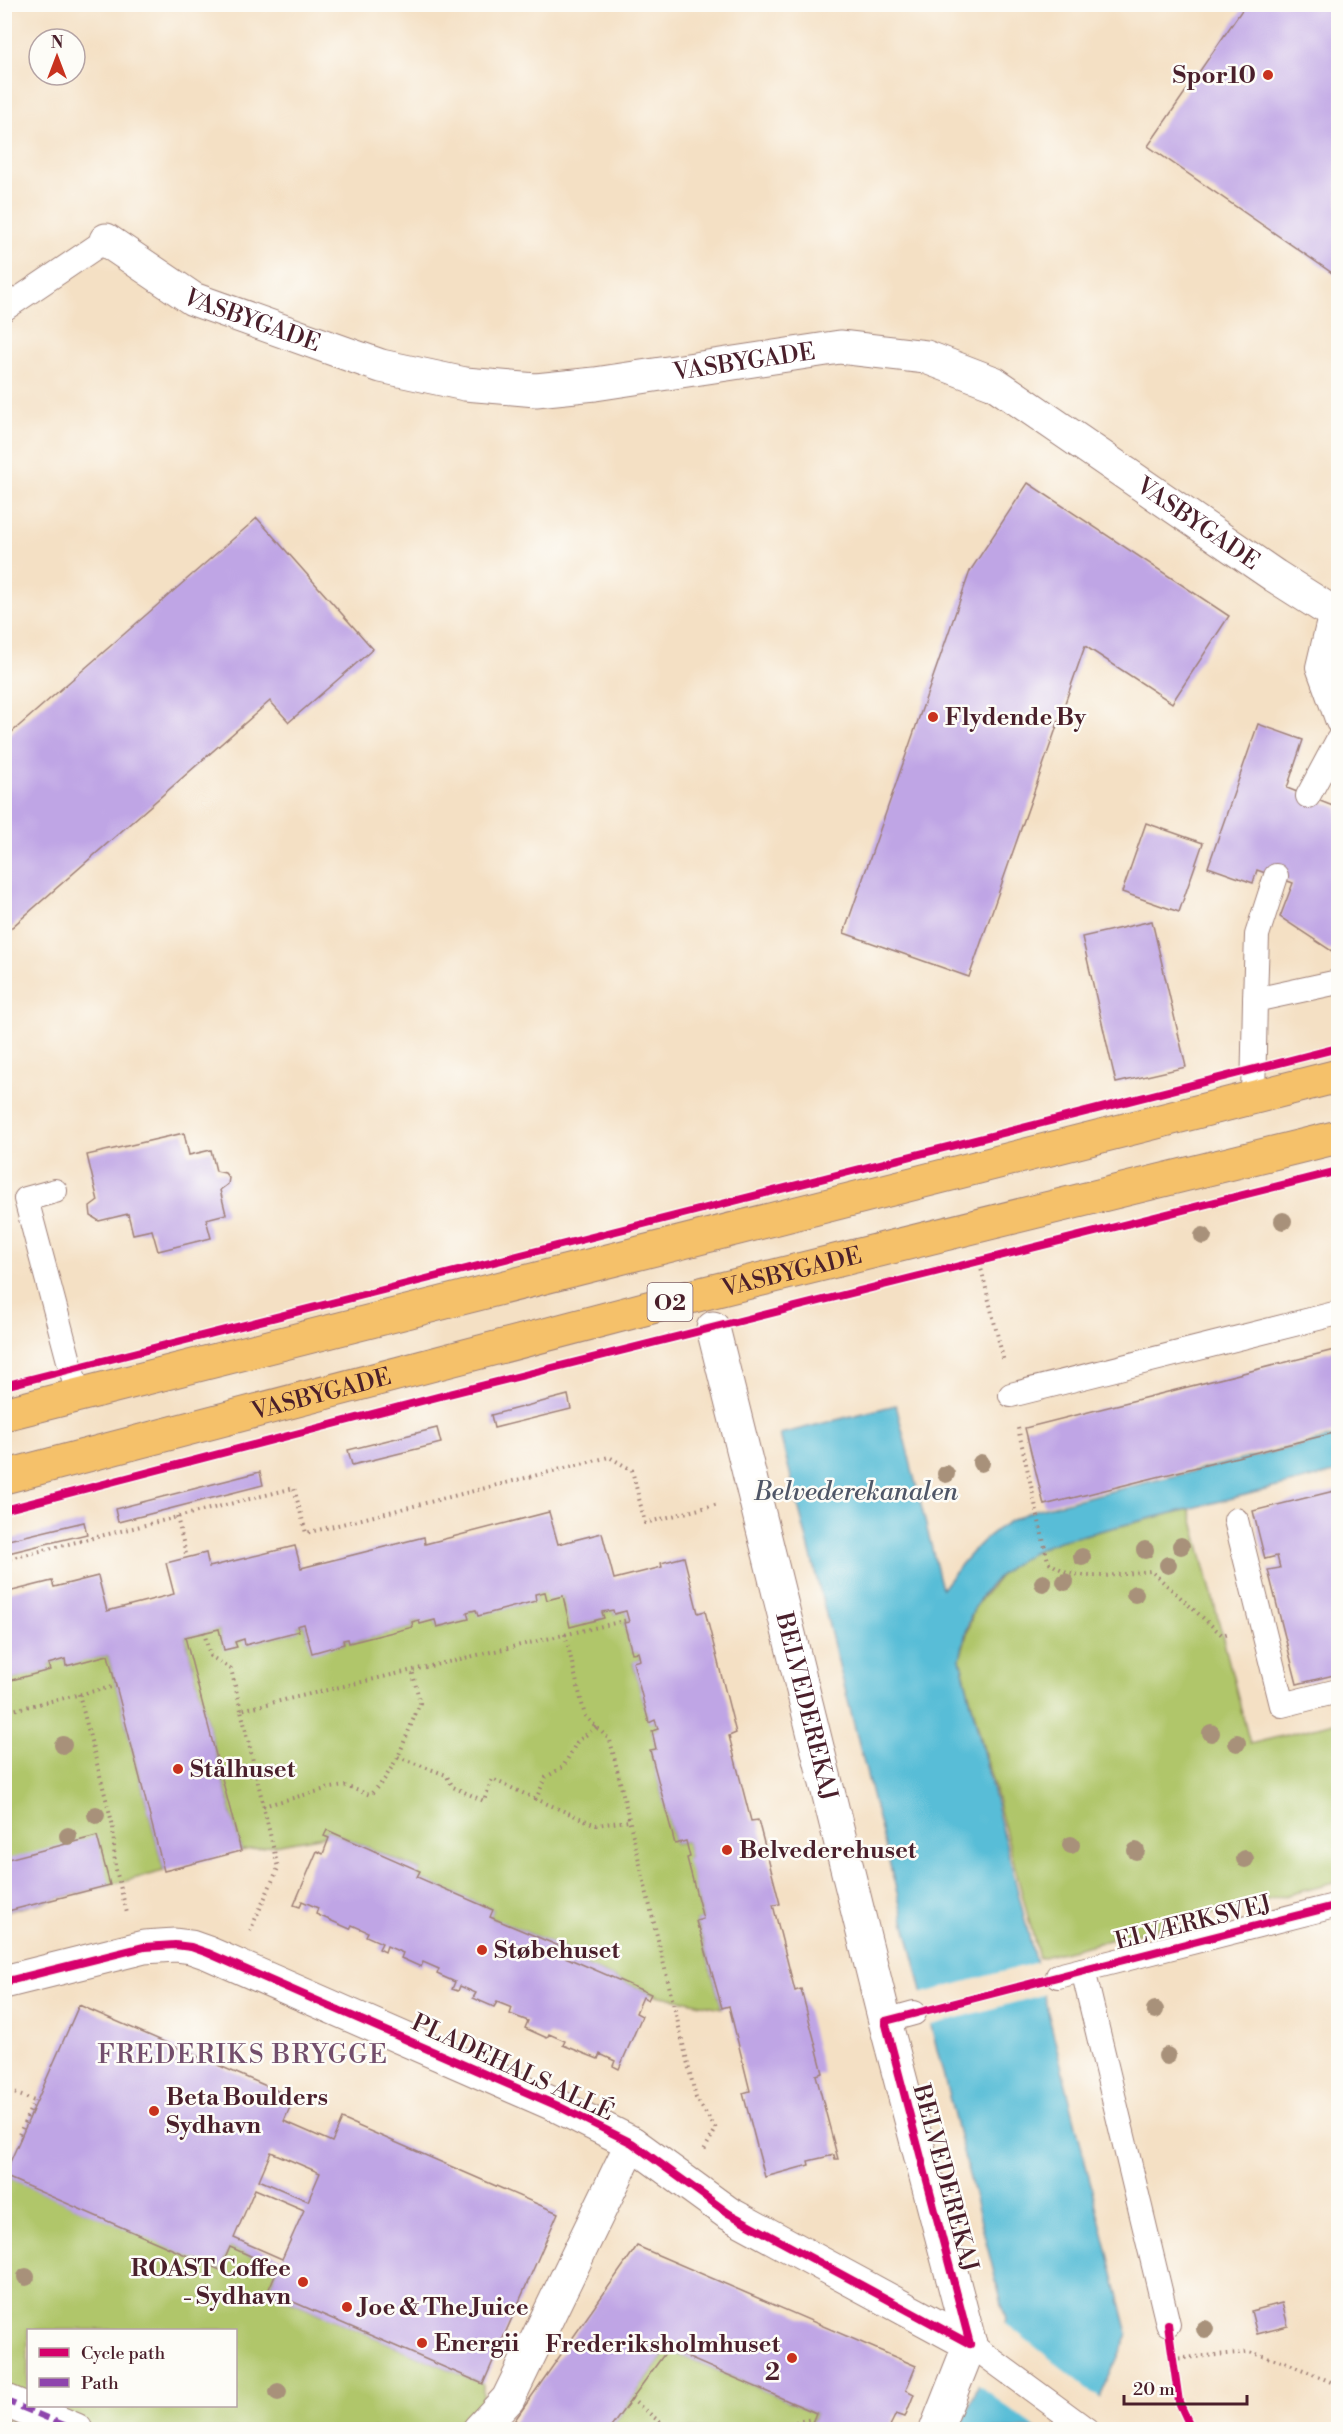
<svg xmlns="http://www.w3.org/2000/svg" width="1343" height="2434" font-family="'Libre Bodoni',serif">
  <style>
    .green { fill: #b0c66b; stroke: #7d724b; stroke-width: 1.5; fill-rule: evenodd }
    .water { fill: #59bdd7; stroke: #526e81; stroke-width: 1.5 }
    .pier { fill: #f4e0c4 }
    .building { fill: #bfa5e5; fill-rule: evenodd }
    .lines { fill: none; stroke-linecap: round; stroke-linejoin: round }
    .service-casing { stroke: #9f8078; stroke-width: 26 }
    .pedestrian-casing { stroke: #9f8078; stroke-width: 35 }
    .minor-casing { stroke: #9f8078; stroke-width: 35 }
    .primary-casing { stroke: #9f8078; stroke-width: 35 }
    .path { stroke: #9f8078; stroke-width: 4; stroke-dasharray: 1.5 4.5; stroke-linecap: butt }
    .service { stroke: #fff; stroke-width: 24 }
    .pedestrian { stroke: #fff; stroke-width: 33 }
    .minor { stroke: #fff; stroke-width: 33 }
    .primary { stroke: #f5c16b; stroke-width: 33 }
    .quiet { stroke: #8e44ad; stroke-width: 6; stroke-dasharray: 12 6; stroke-linecap: butt }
    .cycleway-casing { stroke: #fdfcf7; stroke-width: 11 }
    .cycleway { stroke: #d6006c; stroke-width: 8 }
    .tree { fill: #a8917a }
    .poi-dot { fill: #c8321e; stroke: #fdfcf7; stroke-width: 2 }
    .labels { text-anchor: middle; stroke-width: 5; stroke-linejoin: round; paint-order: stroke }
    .shield { fill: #fdfcf7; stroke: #806168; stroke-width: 1.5 }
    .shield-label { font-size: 22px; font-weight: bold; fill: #4a1f2b }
    .poi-label { font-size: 24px; font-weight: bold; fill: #4a1f2b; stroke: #fdfcf7; text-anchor: start }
    .street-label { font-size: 24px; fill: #4a1f2b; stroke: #fdfcf7 }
    .water-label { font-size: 26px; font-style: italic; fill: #4f5667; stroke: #fdfcf7 }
    .neighbourhood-label { font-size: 26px; letter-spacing: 1.5px; fill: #734e6c; stroke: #fdfcf7 }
  </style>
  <rect width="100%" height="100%" fill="#fdfcf7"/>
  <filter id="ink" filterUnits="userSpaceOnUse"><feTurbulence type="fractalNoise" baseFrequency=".0167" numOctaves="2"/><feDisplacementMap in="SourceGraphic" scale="12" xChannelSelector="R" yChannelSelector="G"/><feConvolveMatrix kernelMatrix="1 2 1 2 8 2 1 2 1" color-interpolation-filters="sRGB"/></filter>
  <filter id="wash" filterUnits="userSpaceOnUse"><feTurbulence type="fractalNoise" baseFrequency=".008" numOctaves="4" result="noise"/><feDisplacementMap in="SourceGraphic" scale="24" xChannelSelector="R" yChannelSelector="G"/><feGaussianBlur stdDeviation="1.35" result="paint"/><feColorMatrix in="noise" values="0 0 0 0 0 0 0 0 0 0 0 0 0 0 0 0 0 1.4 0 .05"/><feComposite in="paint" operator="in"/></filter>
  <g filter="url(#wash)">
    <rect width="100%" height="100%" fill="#f4e0c4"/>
    <!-- green -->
    <g class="green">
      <path d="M1190 1509 1250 1744 1338 1722V1882L1039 1958 960 1659 974 1608 1003 1572 1017 1562 1038 1548 1059 1541Z"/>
      <path d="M545 1592 563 1596 571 1626 603 1618 602 1612 613 1610 614 1614 626 1611 629 1622 624 1623 632 1653 638 1652 640 1660 633 1663 649 1722 655 1720 658 1729 652 1731 656 1749 650 1750 675 1844 686 1841 690 1857 688 1858 703 1919 696 1921 697 1927H699L722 2008 651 1994 563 1956 566 1949 490 1917 493 1910 417 1877 420 1870 327 1830 324 1836 241 1851 185 1637 219 1629 224 1649 237 1647 235 1642 244 1639 246 1645 298 1631 297 1626 304 1624 312 1652 344 1644 343 1640 348 1639 350 1643 413 1627 412 1622 435 1620 437 1627 468 1619 467 1612 476 1610 478 1615 536 1601 535 1594Z"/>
      <path d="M108 1655 164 1871 5 1912 4 1682 49 1670 48 1664 65 1659 66 1665Z"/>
      <path d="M5 2176 220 2269 230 2247 278 2268 268 2291 483 2384V2429L28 2430 5 2419ZM28 2330H236V2406H28Z"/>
      <path d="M668 2349 816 2413 809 2429 609 2430Z"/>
    </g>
    <!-- water -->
    <path class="water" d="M896 1405 942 1589C972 1549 995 1520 1046 1507L1338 1436V1472L1059 1541C1025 1553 990 1576 974 1609 966 1624 964 1642 960 1659L1128 2334 1086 2429H960L1006 2320 780 1434Z"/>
    <!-- pier -->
    <g class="pier">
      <path d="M1038 1962 1046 1994 928 2026 920 1994Z"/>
      <path d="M1004 2322 1101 2399 1088 2429H1037L977 2384Z"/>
    </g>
    <g id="blocks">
      <!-- building -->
      <g class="building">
        <path d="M1246 4H1338V277L1148 146Z"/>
        <path d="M1028 483 1229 616 1172 703 1085 646 969 977 844 933 970 571Z"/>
        <path d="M257 518 373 649 289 722 270 701 4 934V739Z"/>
        <path d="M1258 724 1303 740 1287 788 1338 808V943L1333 952 1280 917 1293 883 1257 870 1253 883 1208 867Z"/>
        <path d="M1146 823 1203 843 1179 912 1122 892Z"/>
        <path d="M1152 921 1186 1067 1116 1083 1082 937Z"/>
        <path d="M184 1133 189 1155 211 1150 216 1171 225 1173 229 1178 228 1184 220 1190 226 1214 206 1219 211 1238 158 1251 152 1230 133 1234 128 1214 99 1221 91 1216 90 1207 98 1201 87 1155Z"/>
        <path d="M1338 1349V1432L1044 1505 1025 1428Z"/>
        <path d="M568 1395 571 1409 494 1428 491 1415Z"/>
        <path d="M437 1428 441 1443 352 1465 348 1450Z"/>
        <path d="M260 1472 263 1485 118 1522 115 1509Z"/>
        <path d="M1338 1490V1674L1297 1684 1268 1570 1280 1568 1277 1556 1265 1559 1253 1511Z"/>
        <path d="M549 1512 558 1544 602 1533 614 1579 662 1567 661 1563 684 1557 698 1613 705 1611 736 1733 729 1736 751 1821 758 1820 780 1904 773 1905 795 1991 801 1989 823 2073 816 2075 838 2159H835L834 2155 808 2161 809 2165 765 2177 743 2093 750 2091 729 2006 722 2008 699 1927 698 1928 696 1921 703 1919 687 1858 690 1857 686 1841 675 1844 650 1750 656 1749 652 1731 658 1729 655 1720 649 1723 633 1662 640 1660 638 1652 632 1653 624 1623 629 1622 626 1611 614 1614 613 1610 602 1612 604 1618 570 1627 563 1596 547 1600 545 1592 535 1594 536 1601 478 1616 476 1610 467 1612 469 1619 437 1627 435 1620 420 1624 419 1620 412 1622 413 1627 349 1643 348 1639 343 1640 344 1644 312 1653 304 1624 297 1626 299 1631 245 1645 244 1639 235 1642 237 1647 224 1650 219 1629 185 1637 241 1851 164 1871 108 1655 66 1666 65 1659 48 1664 50 1670 4 1682V1593L52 1581 54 1587 98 1576 107 1611 174 1594 166 1563 206 1553 209 1567 295 1546 301 1568 424 1537 425 1544Z"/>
        <path d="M84 1522 87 1534 4 1554V1541Z"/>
        <path d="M327 1830 420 1871 417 1877 493 1910 490 1917 566 1949 563 1956 651 1994 648 2000 643 1997 636 2013 642 2016 619 2069 613 2066 615 2061 600 2054 598 2059 563 2045 565 2041 549 2034 547 2038 525 2028 528 2021 510 2014 512 2008 497 2002 494 2007 473 1998 476 1993 460 1986 458 1991 452 1989 455 1982 437 1974 439 1969 423 1962 421 1967 401 1958 403 1953 387 1946 385 1952 379 1949 382 1943 366 1936 368 1932 352 1925 350 1929 316 1914 318 1908 302 1901 300 1907 294 1905 317 1851 323 1854 329 1838 324 1836Z"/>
        <path d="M97 1836 110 1885 4 1912V1860Z"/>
        <path d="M79 2005 294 2098 284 2121 332 2142 342 2119 558 2213 483 2384 268 2291 278 2268 230 2247 220 2270 4 2176ZM271 2152 320 2173 308 2201 259 2180ZM255 2189 304 2210 282 2259 234 2238Z"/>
        <path d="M637 2246 916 2366 906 2390 914 2394 905 2417 896 2414 890 2426 897 2430H809L816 2413 668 2349 609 2430H508Z"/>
        <path d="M1282 2303 1288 2326 1257 2334 1251 2311Z"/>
      </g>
    </g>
  </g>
  <g filter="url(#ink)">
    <use href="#blocks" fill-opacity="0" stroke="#9f8078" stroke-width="1.5"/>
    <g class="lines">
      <defs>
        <g id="service">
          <path d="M4 309 106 240"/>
          <path d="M1331 612 1318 667 1338 722"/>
          <path d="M1308 796 1338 740"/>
          <path d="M1255 1000 1257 935 1276 876"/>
          <path d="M1253 1098 1255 1000 1338 982"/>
          <path d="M55 1191 26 1199 78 1395"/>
          <path d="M1011 1395 1338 1313"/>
          <path d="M1236 1520 1282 1705 1338 1691"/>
          <path d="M1083 1970 1168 2324"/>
          <path d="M1058 1976 1338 1905"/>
          <path d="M885 2021 914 2013"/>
          <path d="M970 2344 1087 2430"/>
        </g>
        <path id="pedestrian" d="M4 2400 76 2430"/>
        <g id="minor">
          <path id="s1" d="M106 240 193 299 381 366 465 384 536 390 595 384 840 347 926 357 994 383 1275 576 1338 616"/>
          <path id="s2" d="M713 1328 885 2021 970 2344 936 2430"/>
          <path d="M4 1982 144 1947 175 1945 191 1947 208 1953 558 2106 632 2143 728 2213 970 2344"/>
          <path d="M479 2430 508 2399 632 2143"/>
        </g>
        <g id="primary">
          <path d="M4 1414 1338 1076"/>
          <path id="s3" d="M4 1477 705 1293 1338 1137"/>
        </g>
      </defs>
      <!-- service casing -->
      <use href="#service" class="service-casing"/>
      <!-- pedestrian casing -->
      <use href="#pedestrian" class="pedestrian-casing"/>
      <!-- minor casing -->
      <use href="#minor" class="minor-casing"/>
      <!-- primary casing -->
      <use href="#primary" class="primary-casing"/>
      <!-- path -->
      <g class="path">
        <path d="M980 1264 1004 1362"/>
        <path d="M1018 1428 1048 1561C1076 1585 1117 1574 1151 1571L1222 1635 1229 1633"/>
        <path d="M177 1517 187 1558"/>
        <path d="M4 1560 294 1488 306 1533 609 1457 632 1470 645 1523 719 1504"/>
        <path d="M204 1632 210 1656 231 1669 241 1710"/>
        <path d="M565 1634 585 1716 610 1740 696 2098 716 2129 704 2150"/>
        <path d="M79 1694 113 1826 115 1866 127 1913"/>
        <path d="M4 1712 116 1686"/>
        <path d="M596 1727 577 1742 563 1767 546 1777 536 1799 596 1825 629 1821"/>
        <path d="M398 1757 446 1775 453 1787 484 1801 492 1779 536 1799"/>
        <path d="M263 1806 330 1788 345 1786 370 1795 384 1780 398 1757 420 1703 412 1670"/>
        <path d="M250 1931 278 1868 241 1710 628 1620"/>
        <path d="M4 2089 37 2102"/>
        <path d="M21 2138 18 2137 34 2101"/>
        <path d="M1173 2359 1249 2352 1285 2362 1338 2385"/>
        <path d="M631 2399 670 2430"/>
        <path d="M748 2430 813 2419"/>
      </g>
      <!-- service -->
      <use href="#service" class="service"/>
      <!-- pedestrian -->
      <use href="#pedestrian" class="pedestrian"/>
      <!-- minor -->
      <use href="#minor" class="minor"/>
      <!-- primary -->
      <use href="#primary" class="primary"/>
      <!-- quiet -->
      <path class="quiet" d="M4 2400 76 2430"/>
      <defs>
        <g id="cycleway">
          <path d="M4 1386 1338 1048"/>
          <path d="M4 1510 441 1396 1338 1171"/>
          <path d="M4 1982 144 1947 175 1945 191 1947 208 1953 558 2106 632 2143 728 2213 970 2344"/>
          <path d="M1168 2324 1179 2402 1192 2430"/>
          <path d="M970 2344 885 2021 1338 1905"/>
        </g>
      </defs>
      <!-- cycleway casing -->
      <use href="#cycleway" class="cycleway-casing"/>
      <!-- cycleway -->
      <use href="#cycleway" class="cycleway"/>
    </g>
    <!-- trees -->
    <g class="tree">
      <circle cx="1283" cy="1221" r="9"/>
      <circle cx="1203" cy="1236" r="9"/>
      <circle cx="981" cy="1463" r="9"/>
      <circle cx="946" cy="1474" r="9"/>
      <circle cx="1181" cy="1546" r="9"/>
      <circle cx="1145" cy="1550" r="9"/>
      <circle cx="1082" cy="1557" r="9"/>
      <circle cx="1168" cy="1565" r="9"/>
      <circle cx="1065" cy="1582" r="9"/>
      <circle cx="1043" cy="1583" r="9"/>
      <circle cx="1135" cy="1594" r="9"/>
      <circle cx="1211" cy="1733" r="9"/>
      <circle cx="1237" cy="1743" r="9"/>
      <circle cx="63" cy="1745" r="9"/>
      <circle cx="96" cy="1815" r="9"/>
      <circle cx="68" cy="1836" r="9"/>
      <circle cx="1071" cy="1845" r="9"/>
      <circle cx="1136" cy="1851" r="9"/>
      <circle cx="1245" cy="1859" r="9"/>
      <circle cx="1155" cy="2010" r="9"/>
      <circle cx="1167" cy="2056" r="9"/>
      <circle cx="26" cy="2277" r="9"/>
      <circle cx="1205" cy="2329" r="9"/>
      <circle cx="278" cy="2392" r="9"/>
    </g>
  </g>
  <!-- markers -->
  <g class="poi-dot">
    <circle cx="1268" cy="75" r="6"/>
    <circle cx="933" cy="717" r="6"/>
    <circle cx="178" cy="1769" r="6"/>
    <circle cx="727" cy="1850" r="6"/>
    <circle cx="482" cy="1950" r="6"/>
    <circle cx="154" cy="2111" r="6"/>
    <circle cx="303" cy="2282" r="6"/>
    <circle cx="347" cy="2307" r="6"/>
    <circle cx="422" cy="2343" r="6"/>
    <circle cx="792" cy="2358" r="6"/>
  </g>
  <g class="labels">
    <!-- shield labels -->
    <rect class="shield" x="647.5" y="1283" width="45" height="38" rx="4.5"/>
    <g class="shield-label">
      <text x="670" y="1310">O2</text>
    </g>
    <!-- poi labels -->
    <g class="poi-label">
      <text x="1256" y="83" text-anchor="end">Spor10</text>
      <text x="945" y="725">Flydende By</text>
      <text x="190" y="1777">Stålhuset</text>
      <text x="739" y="1858">Belvederehuset</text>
      <text x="494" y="1958">Støbehuset</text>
      <text x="166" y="2105">Beta Boulders<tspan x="166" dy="28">Sydhavn</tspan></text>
      <text x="291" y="2276" text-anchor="end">ROAST Coffee<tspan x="291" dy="28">- Sydhavn</tspan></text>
      <text x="359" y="2315">Joe &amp; The Juice</text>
      <text x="434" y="2351">Energii</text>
      <text x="780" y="2352" text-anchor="end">Frederiksholmhuset<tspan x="780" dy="28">2</tspan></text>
    </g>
    <!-- street labels -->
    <g class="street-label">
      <text dy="8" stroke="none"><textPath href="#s1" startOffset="168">VASBYGADE</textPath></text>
      <text dy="8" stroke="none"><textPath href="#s1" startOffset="672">VASBYGADE</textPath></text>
      <text dy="8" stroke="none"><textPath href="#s1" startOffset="1176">VASBYGADE</textPath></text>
      <text dy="8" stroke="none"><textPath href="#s3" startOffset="814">VASBYGADE</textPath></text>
      <text dy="8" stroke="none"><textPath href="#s3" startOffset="328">VASBYGADE</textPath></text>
      <text dy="8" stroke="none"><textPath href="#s2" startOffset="390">BELVEDEREKAJ</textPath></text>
      <text transform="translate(1193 1922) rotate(-14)" y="8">ELVÆRKSVEJ</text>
      <text transform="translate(513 2067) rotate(25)" y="8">PLADEHALS ALLÉ</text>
      <text transform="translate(946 2178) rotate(75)" y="8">BELVEDEREKAJ</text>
    </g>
    <!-- water labels -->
    <g class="water-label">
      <text x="856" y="1500">Belvederekanalen</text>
    </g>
    <!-- neighbourhood labels -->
    <g class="neighbourhood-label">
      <text x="243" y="2063">FREDERIKS BRYGGE</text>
    </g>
  </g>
  <!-- margin -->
  <rect width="1343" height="2434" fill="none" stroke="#fdfcf7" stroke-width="24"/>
  <!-- legend -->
  <rect x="27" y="2329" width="210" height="78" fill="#fdfcf7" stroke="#b5a4a5" stroke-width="1.5"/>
  <rect x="39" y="2348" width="30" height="9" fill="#d6006c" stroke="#b5a4a5" stroke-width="1.5"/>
  <text x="81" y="2359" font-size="18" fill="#4a1f2b">Cycle path</text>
  <rect x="39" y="2378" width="30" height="9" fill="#8e44ad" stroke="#b5a4a5" stroke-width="1.5"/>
  <text x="81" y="2389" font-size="18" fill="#4a1f2b">Path</text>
  <!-- north arrow -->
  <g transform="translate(57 57)"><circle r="28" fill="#fdfcf7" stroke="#b5a4a5" stroke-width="1.5"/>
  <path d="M0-4.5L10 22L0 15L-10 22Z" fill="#c8321e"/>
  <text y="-9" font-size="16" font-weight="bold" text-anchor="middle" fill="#4a1f2b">N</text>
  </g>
  <!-- scale -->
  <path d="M1124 2395v9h123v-9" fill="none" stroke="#4a1f2b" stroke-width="3"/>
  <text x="1133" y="2395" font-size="18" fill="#4a1f2b" stroke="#fdfcf7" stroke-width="4.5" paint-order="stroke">20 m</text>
</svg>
